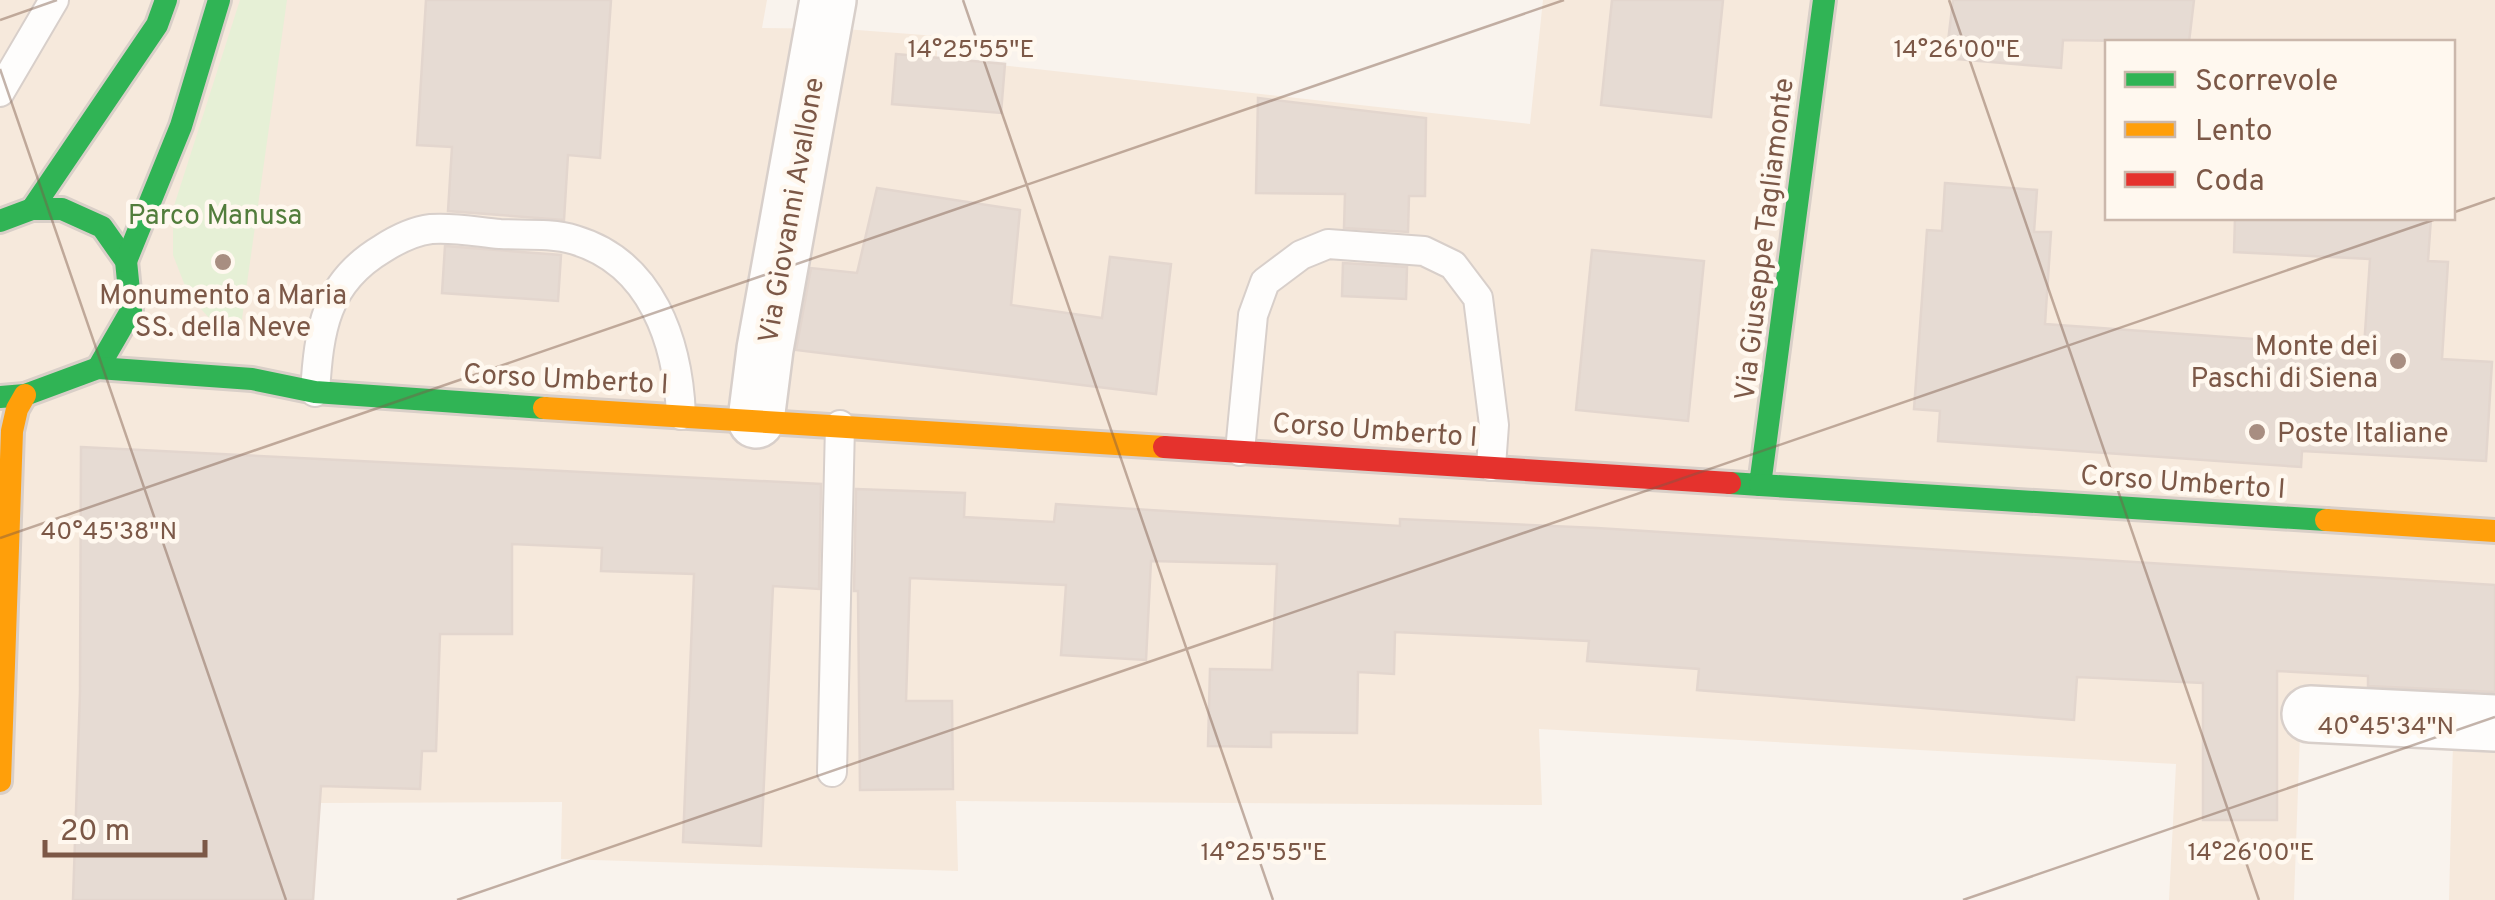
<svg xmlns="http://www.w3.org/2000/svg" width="2495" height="900" font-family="Overpass,sans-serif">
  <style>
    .residential { fill: #f6e9dc; fill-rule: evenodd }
    .green { fill: #e6f0d6 }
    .building { fill: #e6dbd3; stroke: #e3d6ce; stroke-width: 2.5 }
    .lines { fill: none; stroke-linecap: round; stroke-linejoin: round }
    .lane-casing { stroke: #d8cfca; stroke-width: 32 }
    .street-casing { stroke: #d8cfca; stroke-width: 60 }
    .fast-casing { stroke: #d9cfc8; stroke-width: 28 }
    .slow-casing { stroke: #d9cfc8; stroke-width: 28 }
    .jam-casing { stroke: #d9cfc8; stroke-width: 28 }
    .lane { stroke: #fefdfc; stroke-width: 28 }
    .street { stroke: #fefdfc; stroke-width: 55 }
    .fast { stroke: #30b455; stroke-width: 22 }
    .slow { stroke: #ff9f0a; stroke-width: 22 }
    .jam { stroke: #e5322d; stroke-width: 22 }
    .ticks { fill: none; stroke: #7c5847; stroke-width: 2.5; stroke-opacity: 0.45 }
    .poi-dot { fill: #a88e81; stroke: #fff8ef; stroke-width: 4 }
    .labels { text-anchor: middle; stroke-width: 9; stroke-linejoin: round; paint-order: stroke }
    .street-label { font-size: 28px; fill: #7c5847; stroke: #fff8ef }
    .park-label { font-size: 28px; fill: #527d3c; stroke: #fff8ef }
    .poi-label { font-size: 28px; fill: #7c5847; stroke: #fff8ef }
    .ticks-label { font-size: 25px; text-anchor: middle; fill: #7c5847; stroke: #fff8ef; stroke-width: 9; stroke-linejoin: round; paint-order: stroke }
  </style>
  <rect width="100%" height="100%" fill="#f9f3ed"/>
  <!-- residential -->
  <path class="residential" d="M0 0H767L762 28 844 29 937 36V58L1530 124 1543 0H2495V900H2449L2453 742 2300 734 2294 900H2169L2176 764 1539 729 1542 805 956 801 958 871 561 859 562 802 319 803 312 900H0ZM2108 42H2452V218H2108Z"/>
  <!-- green -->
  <path class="green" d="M240 0H287L239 340 223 333 189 296 173 255V209Z"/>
  <!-- building -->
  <g class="building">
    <path d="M426 0H611L600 158 568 155 564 220 448 211 452 147 417 145Z"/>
    <path d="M1612 0H1723L1711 117 1601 105Z"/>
    <path d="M1953 0H2194L2189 42 2063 40 2061 68 1946 58Z"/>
    <path d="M896 54 1005 64 1001 113 892 104Z"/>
    <path d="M1258 98 1426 118 1425 196H1409L1408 232 1344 228 1345 194 1256 193Z"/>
    <path d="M1945 183 2037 190 2034 232H2051L2045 324 2364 347 2370 259 2234 252 2235 218H2431L2428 261 2448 262 2442 359 2492 362 2486 461 2302 451 2301 467 1938 441 1940 411 1914 409 1927 230 1942 231Z"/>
    <path d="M877 188 1020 210 1011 305 1102 318 1110 257 1171 264 1156 394 796 350 811 268 857 273Z"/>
    <path d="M445 246 561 255 558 301 442 293Z"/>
    <path d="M1592 250 1704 261 1688 421 1576 410Z"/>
    <path d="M1343 263 1407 267 1406 299 1342 296Z"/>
    <path d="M81 447 821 484 819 589 773 586 761 846 683 842 694 574 601 571 602 548 512 544V634H440L436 751H422L420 789 321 786 313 900H73L80 693Z"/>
    <path d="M856 489 965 493 964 517 1054 522 1056 504 1400 526V519L1597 528 2495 585V692L2368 686V676L2277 671V820H2203V683L2077 677 2074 720 1697 690 1699 669 1587 661 1589 641 1395 632 1394 674 1358 672 1357 733 1271 732V747L1208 746 1210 669 1272 670 1277 564 1151 561 1146 660 1061 655 1066 585 910 578 906 701H952L953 789 860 790 858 591H854Z"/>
  </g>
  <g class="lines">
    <defs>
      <g id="lane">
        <path d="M0 92 54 0"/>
        <path d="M315 392C319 330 325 283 382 249 396 240 414 231 431 229 453 227 478 232 500 234 523 235 553 233 575 240 652 263 678 342 681 415"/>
        <path d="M1240 451 1253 315 1265 282 1301 255 1328 244 1424 251 1453 265 1478 298 1494 425 1491 466"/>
        <path d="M832 772 840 425"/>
      </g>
      <g id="street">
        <path d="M756 420 765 349 828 0"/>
        <path d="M2310 714 2495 723"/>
      </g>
      <g id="fast">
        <path d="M32 209 157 25 166 0"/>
        <path d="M0 221 32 209H62L102 227 126 261 131 311 98 368"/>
        <path d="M126 261 181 126 219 0"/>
        <path d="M0 397 25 395 98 368 252 379 315 392 544 408"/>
        <path d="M1730 483 1760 485 1824 0"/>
        <path d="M1760 485 2326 520"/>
      </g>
      <g id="slow">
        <path d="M544 408 1164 447"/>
        <path d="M2326 520 2495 531"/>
        <path d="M0 781 12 431 17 409 25 395"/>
      </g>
      <path id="jam" d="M1164 447 1730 483"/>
    </defs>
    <!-- lane casing -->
    <use href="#lane" class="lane-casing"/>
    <!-- street casing -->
    <use href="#street" class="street-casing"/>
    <!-- fast casing -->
    <use href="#fast" class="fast-casing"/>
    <!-- slow casing -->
    <use href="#slow" class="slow-casing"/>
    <!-- jam casing -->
    <use href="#jam" class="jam-casing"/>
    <!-- lane -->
    <use href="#lane" class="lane"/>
    <!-- street -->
    <use href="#street" class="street"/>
    <!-- fast -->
    <use href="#fast" class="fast"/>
    <!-- slow -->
    <use href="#slow" class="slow"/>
    <!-- jam -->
    <use href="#jam" class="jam"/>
  </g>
  <!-- ticks -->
  <path class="ticks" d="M963 0 1273 900M1949 0 2259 900M0 20 57 0M0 69 286 900M2452 213 2495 198M0 538 1564 0M457 900 2439 218M1963 900 2495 717"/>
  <!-- markers -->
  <g class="poi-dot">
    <circle cx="223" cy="262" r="10"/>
    <circle cx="2398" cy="361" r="10"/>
    <circle cx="2257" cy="432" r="10"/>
  </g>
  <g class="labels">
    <!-- street labels -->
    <g class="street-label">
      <text transform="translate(790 210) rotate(-80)" y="10">Via Giovanni Avallone</text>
      <text transform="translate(1763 239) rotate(-83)" y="10">Via Giuseppe Tagliamonte</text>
      <text transform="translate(566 378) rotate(3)" y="10">Corso Umberto I</text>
      <text transform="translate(1375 429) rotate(4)" y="10">Corso Umberto I</text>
      <text transform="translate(2183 481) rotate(4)" y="10">Corso Umberto I</text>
    </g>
    <!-- park labels -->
    <g class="park-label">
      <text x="215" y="224">Parco Manusa</text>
    </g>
    <!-- poi labels -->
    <g class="poi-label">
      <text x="223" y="304">Monumento a Maria<tspan x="223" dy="32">SS. della Neve</tspan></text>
      <text x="2378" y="355" text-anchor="end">Monte dei<tspan x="2378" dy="32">Paschi di Siena</tspan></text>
      <text x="2277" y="442" text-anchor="start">Poste Italiane</text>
    </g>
  </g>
  <g class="ticks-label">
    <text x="1957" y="57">14°26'00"E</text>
    <text x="971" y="57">14°25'55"E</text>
    <text x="109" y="539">40°45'38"N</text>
    <text x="2386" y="734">40°45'34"N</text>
    <text x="1264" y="860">14°25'55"E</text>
    <text x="2251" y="860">14°26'00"E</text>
  </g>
  <!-- legend -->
  <rect x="2105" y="40" width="350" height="180" fill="#fff8ef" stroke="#cbb8ac" stroke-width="2.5"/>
  <rect x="2125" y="72" width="50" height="15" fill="#30b455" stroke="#cbb8ac" stroke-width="2.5"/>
  <text x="2195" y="90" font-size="30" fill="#7c5847">Scorrevole</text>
  <rect x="2125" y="122" width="50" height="15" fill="#ff9f0a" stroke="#cbb8ac" stroke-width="2.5"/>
  <text x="2195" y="140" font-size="30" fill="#7c5847">Lento</text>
  <rect x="2125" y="172" width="50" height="15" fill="#e5322d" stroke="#cbb8ac" stroke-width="2.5"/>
  <text x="2195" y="190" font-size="30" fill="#7c5847">Coda</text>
  <!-- scale -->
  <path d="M45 840v15h160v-15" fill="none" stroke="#7c5847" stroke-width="5"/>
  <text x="60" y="840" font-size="30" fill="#7c5847" stroke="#fff8ef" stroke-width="8" paint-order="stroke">20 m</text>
</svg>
